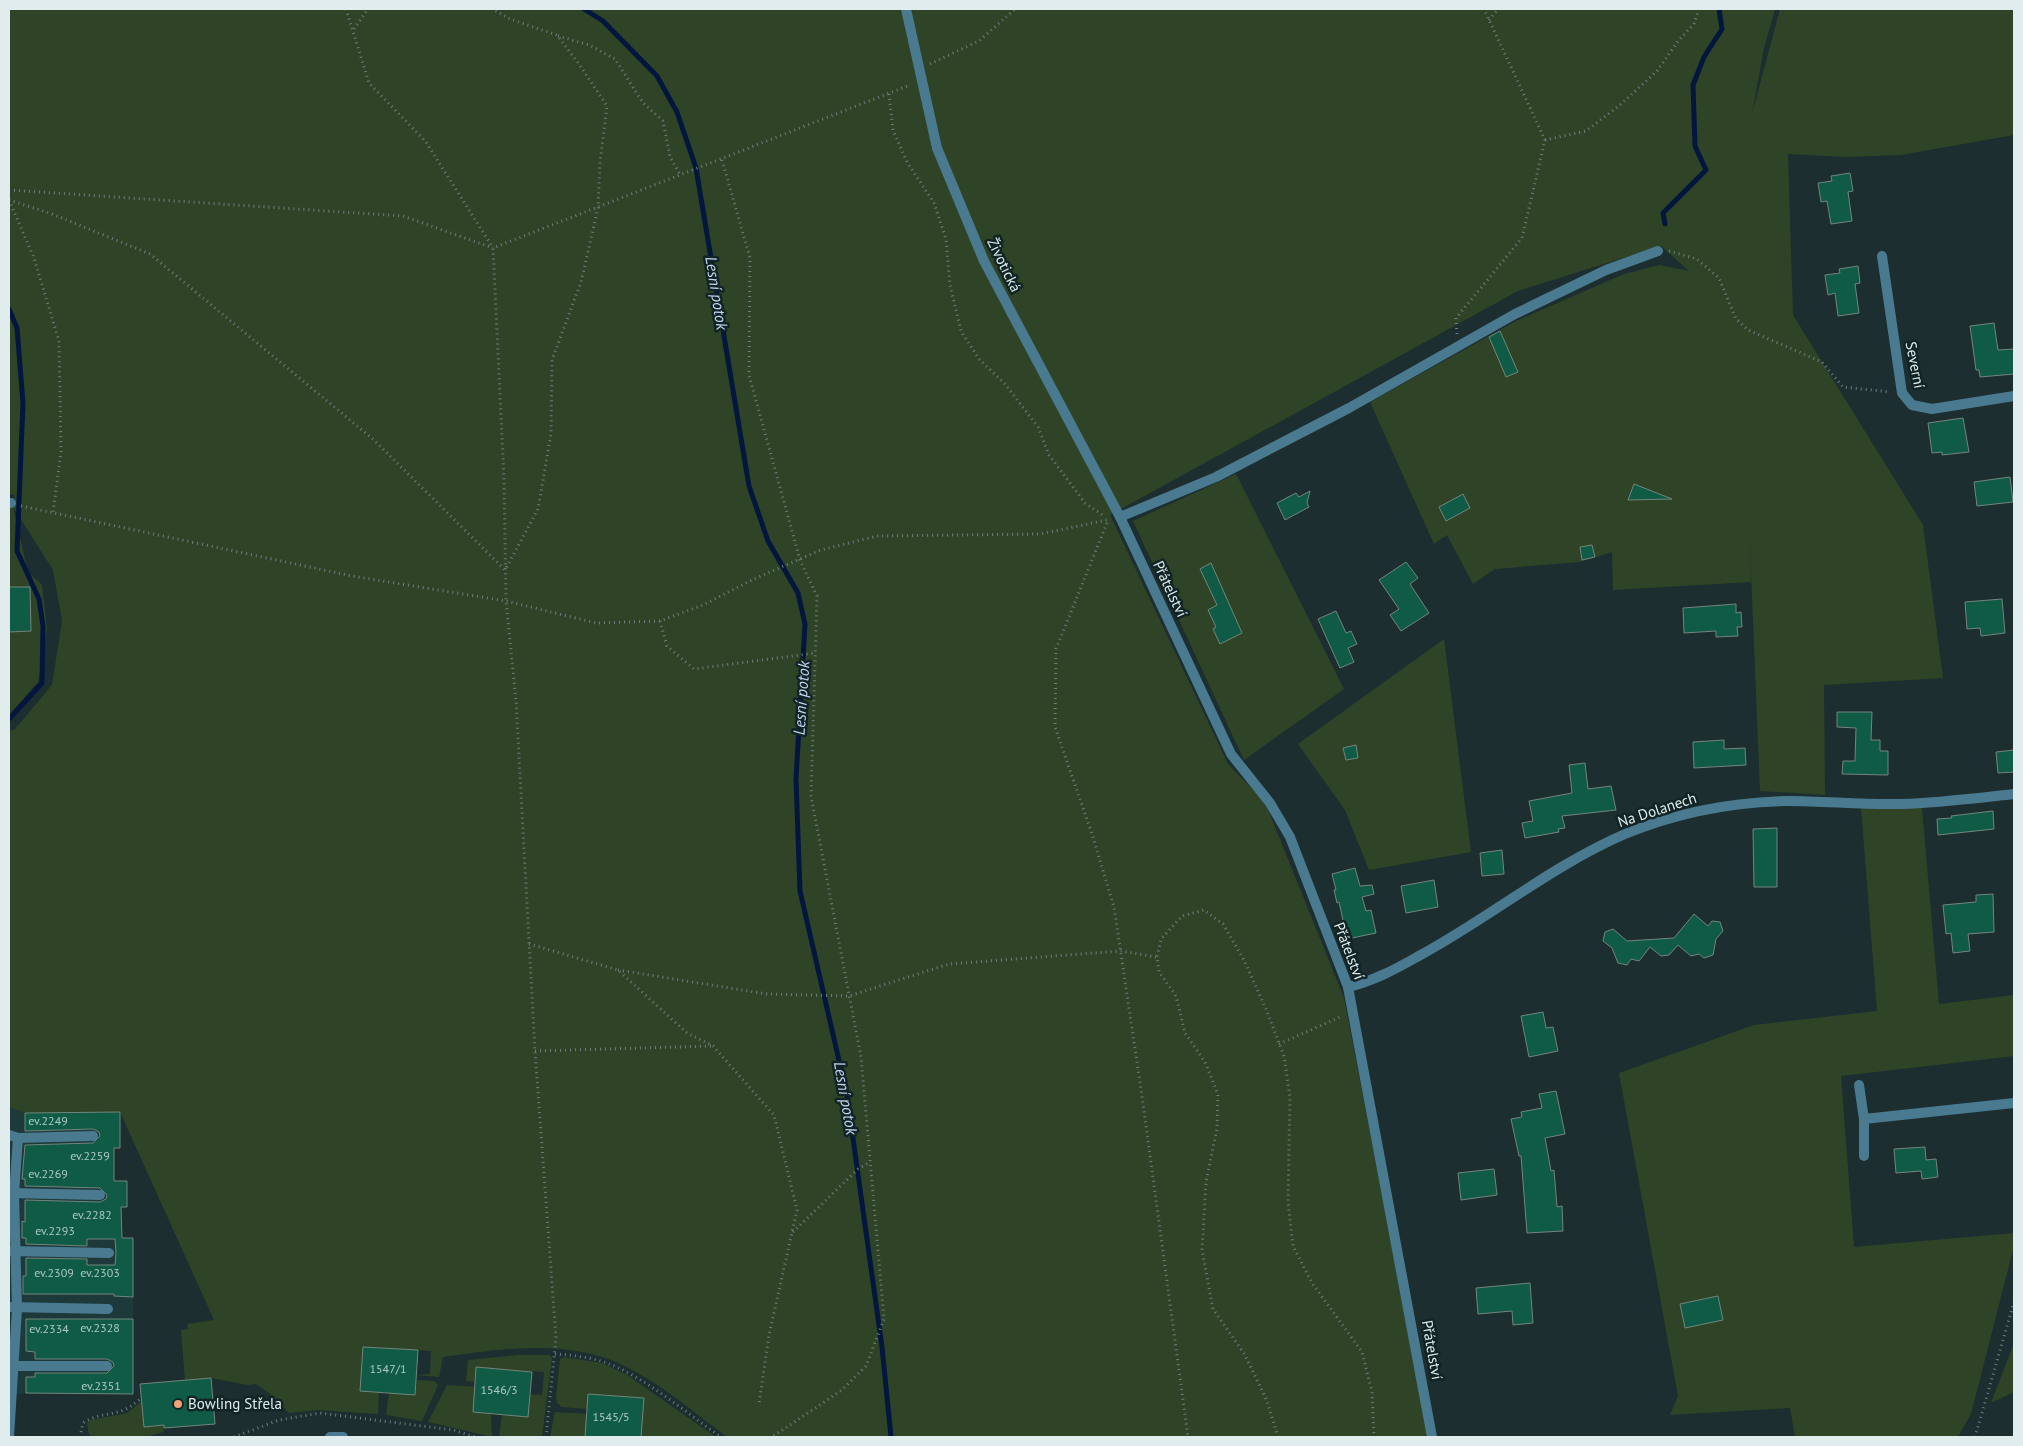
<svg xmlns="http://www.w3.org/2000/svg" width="2023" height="1446" font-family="'PT Sans',sans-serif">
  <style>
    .built { fill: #1d393a }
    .green { fill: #2f4427 }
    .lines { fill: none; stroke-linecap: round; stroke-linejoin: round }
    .stream { stroke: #03173e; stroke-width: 5 }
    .building { fill: #105b46; stroke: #73857d }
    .path { stroke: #6e7e7f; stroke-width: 3; stroke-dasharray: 1 4; stroke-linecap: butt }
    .service { stroke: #4a7a90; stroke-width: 10 }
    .minor { stroke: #4a7a90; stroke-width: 10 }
    .poi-dot { fill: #f1a27b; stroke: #122425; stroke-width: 2 }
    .labels { text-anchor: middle; stroke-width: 5; stroke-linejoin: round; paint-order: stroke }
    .number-label { font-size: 12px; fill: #adc8c3 }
    .street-label { font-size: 15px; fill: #e1eded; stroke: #122425 }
    .poi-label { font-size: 15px; fill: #e1eded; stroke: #122425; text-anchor: start }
    .water-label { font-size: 16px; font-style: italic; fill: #c5d6f3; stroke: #122425 }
  </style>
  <rect width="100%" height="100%" fill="#1c2e2f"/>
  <!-- built -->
  <path class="built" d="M9 1107 26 1113 120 1112V1148H104V1164H114V1181H127V1207L121 1208 122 1238H133V1394H9Z"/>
  <!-- green -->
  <g class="green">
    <path d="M9 9H1775L1764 48 1752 114 1780 9H2014V135L1901 155 1845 157 1788 154 1793 315 1923 525 1943 678 1824 685 1825 795 1760 791 1749 524 1751 582 1613 590 1612 552 1580 562 1495 569 1473 584 1447 535 1434 544 1370 402 1516 321 1624 274 1659 265 1689 271 1661 246 1518 291 1110 515 1228 764 1265 802 1344 998 1414 1358 1432 1437H727C690 1410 646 1370 602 1357 550 1341 494 1350 443 1357L439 1377 414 1375 430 1374 431 1351 363 1347 360 1390 379 1393 378 1414 318 1410 289 1413 269 1393 256 1384 248 1385 211 1378 185 1381 181 1330 188 1329 187 1324 214 1320 120 1112 26 1113 9 1107V731L15 729 52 685 62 621 53 570 13 507 28 572 42 585 47 629 38 682 9 715V632L31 631 30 587H9V504L12 505 15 495 9 494Z"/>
    <path d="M1236 474 1344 689 1244 760 1133 521Z"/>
    <path d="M1444 639 1471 852 1369 870 1345 810 1298 744Z"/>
    <path d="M1861 808H1922L1939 1004 2014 995V1056L1841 1076 1854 1247 2014 1233V1246L1971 1414 1958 1437H1795L1790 1408 1670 1415 1678 1396 1619 1073 1754 1025 1877 1011Z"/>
    <path d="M2014 1343V1392L1991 1403Z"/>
    <path d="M518 1355H549L552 1358 542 1437H499L502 1415 528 1416 527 1394 542 1395 544 1372 476 1368 474 1382 466 1381 468 1360Z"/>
    <path d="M564 1357 602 1363 627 1375 716 1437H641L643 1398 588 1394 587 1409 562 1407 557 1403 556 1397 560 1359Z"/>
    <path d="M417 1380 434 1381 438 1385 422 1421 386 1415 389 1393 415 1395Z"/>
    <path d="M447 1385 477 1387 473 1412 491 1414 492 1437 428 1422Z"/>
    <path d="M142 1401 164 1425 163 1432 147 1437H95L89 1435 87 1423 91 1420 127 1413Z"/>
    <path d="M555 1412 589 1414 585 1437H550Z"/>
  </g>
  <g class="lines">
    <!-- stream -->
    <g class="stream">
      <path d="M584 9 603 21 657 76 677 112 696 168 749 486 768 541 798 593 805 624 796 779 800 891 847 1095 882 1347 891 1437"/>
      <path d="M1665 224 1663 213 1706 170 1695 146 1693 85 1704 57 1722 29 1719 9"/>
      <path d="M9 309 17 328 23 403 17 551 39 599 43 626 42 683 9 719"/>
    </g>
  </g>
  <!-- building -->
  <g class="building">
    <path d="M1850 173 1853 191 1848 192 1852 221 1831 224 1827 201 1821 202 1818 183 1832 181 1831 176Z"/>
    <path d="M1858 266 1860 283 1855 284 1859 313 1838 316 1835 293 1828 295 1825 275 1840 273 1839 269Z"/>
    <path d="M1994 323 1998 350 2014 349V374L1980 377 1979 370H1976L1970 326Z"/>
    <path d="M1500 331 1518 372 1506 377 1489 337Z"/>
    <path d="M1963 418 1969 452 1942 455V452L1932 453 1928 423Z"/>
    <path d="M2010 477 2013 502 1977 506 1974 482Z"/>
    <path d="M1634 484 1672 499 1628 500Z"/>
    <path d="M1310 491 1307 503 1309 507 1285 520 1277 503 1296 493 1299 497Z"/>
    <path d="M1463 494 1470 508 1446 521 1439 507Z"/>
    <path d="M1592 545 1595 557 1582 560 1580 547Z"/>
    <path d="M1406 562 1418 578 1410 584 1429 613 1401 631 1390 615 1399 609 1379 580Z"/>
    <path d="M1211 563 1242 633 1220 644 1213 629 1216 627 1208 610 1217 605 1200 569Z"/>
    <path d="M9 587H30L31 631 9 632Z"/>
    <path d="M2002 599 2005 633 1981 636 1980 628 1967 629 1965 602Z"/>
    <path d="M1736 604V613L1741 612 1742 627H1737L1738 636 1716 637V631L1684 633 1683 608Z"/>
    <path d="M1336 611 1346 633 1351 631 1357 644 1348 648 1354 662 1340 668 1318 619Z"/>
    <path d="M1837 712H1872L1871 740H1880V751H1888V775L1842 774 1843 761H1855L1856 728 1837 727Z"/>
    <path d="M1724 740V749L1745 748 1746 765 1694 768 1693 742Z"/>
    <path d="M1356 745 1358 758 1346 760 1343 748Z"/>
    <path d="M2014 750V772L1998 773 1996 752Z"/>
    <path d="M1585 763 1588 789 1611 786 1616 810 1562 816 1565 828 1558 829 1559 832 1525 838 1522 823 1533 821 1529 801 1572 793 1569 765Z"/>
    <path d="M1993 811 1994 829 1938 835 1937 819 1952 818 1951 816Z"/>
    <path d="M1777 828V887H1754L1753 829Z"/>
    <path d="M1502 850 1504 874 1482 876 1480 853Z"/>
    <path d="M1355 868 1360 886 1372 885 1374 894 1362 897 1366 911 1371 910 1376 933 1347 939 1339 902 1337 903 1334 890H1336L1332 874Z"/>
    <path d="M1434 880 1438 907 1406 913 1401 886Z"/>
    <path d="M1993 894 1994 932 1968 934 1970 951 1953 953 1951 933 1946 934 1943 905 1976 902V895Z"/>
    <path d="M1694 914 1708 926 1712 921 1720 922 1723 931 1716 939 1713 955 1704 958 1699 954 1691 956 1678 945 1669 955 1661 956 1650 947 1639 961 1631 959 1627 965 1618 963 1612 948 1603 941 1605 932 1613 929 1627 941 1674 938Z"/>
    <path d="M1543 1012 1546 1028 1553 1027 1558 1051 1529 1057 1521 1016Z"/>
    <path d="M1556 1091 1565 1134 1545 1138 1551 1171 1554 1170 1557 1207 1562 1206 1563 1231 1527 1233 1521 1156H1519L1511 1119 1522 1117 1521 1112 1542 1108 1539 1094Z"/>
    <path d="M120 1112V1148H114V1181H127V1207H121L122 1238H133V1297L114 1296V1294H23V1276H26V1258L87 1259V1265H115L116 1253 115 1239H87V1246L26 1244V1238H22V1221L25 1222V1200L100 1202 106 1199 107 1195 100 1188 25 1186V1179H22L25 1145 93 1143 100 1136 99 1132 93 1129 25 1131V1113Z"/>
    <path d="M1925 1147 1926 1160 1936 1159 1938 1177 1922 1179 1921 1171 1896 1173 1894 1149Z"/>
    <path d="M1494 1169 1497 1195 1461 1200 1458 1173Z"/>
    <path d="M1530 1283 1533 1323 1513 1325 1512 1311 1478 1314 1476 1288Z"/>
    <path d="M1718 1296 1723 1320 1685 1328 1680 1304Z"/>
    <path d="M26 1319H133V1394L26 1393V1377H35V1373H107L114 1366 113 1362 107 1359H35V1352L26 1351Z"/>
    <path d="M363 1347 418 1350 415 1395 360 1391Z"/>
    <path d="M476 1367 532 1372 528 1417 473 1412Z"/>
    <path d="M211 1378 215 1424 164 1428V1425L144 1427 140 1384Z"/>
    <path d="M588 1394 644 1398 641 1437H585Z"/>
  </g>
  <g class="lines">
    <!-- path -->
    <g class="path">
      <path d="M346 9 369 83 426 142 493 248"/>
      <path d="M1489 20 1498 9"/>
      <path d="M354 29 368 9"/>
      <path d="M558 36 589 45 615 59 643 103 663 121 670 157 681 176"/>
      <path d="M930 64 979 41 1015 9"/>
      <path d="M889 94 893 130 907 162 934 203 946 239 950 285 961 331 979 359 1005 384 1038 427 1049 455 1085 503 1104 516"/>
      <path d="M1545 140 1586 131 1620 105 1657 71 1678 41 1694 24 1699 9"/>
      <path d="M722 160 750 258 749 375 800 560 817 596 811 796 861 1057 884 1319 866 1366 842 1390 772 1437"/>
      <path d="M9 190 403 216 493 248"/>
      <path d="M9 200 52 214 150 254 374 440 505 570 538 509 551 434 552 360 581 282 598 208 600 162 607 106 579 64 557 35 510 19 493 9"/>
      <path d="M9 200 34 258 59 341 61 452 53 512"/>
      <path d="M1669 251 1697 259 1719 278 1736 319 1748 330 1822 362 1843 387 1890 392"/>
      <path d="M1457 334 1456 318 1522 238 1545 140 1484 9"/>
      <path d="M21 506 352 576 506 601 596 623 660 621 703 605 754 579 821 550 877 536 1040 534 1107 520"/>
      <path d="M1107 523 1056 649 1055 727 1092 834 1114 907 1142 1096 1188 1437"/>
      <path d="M660 621 667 646 694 669 815 653"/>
      <path d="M529 944 618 970 687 1033 713 1046 774 1115 797 1210 769 1335 759 1404"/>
      <path d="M618 970 767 994 849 996 949 964 1121 951 1156 957"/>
      <path d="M1279 1044 1340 1017"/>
      <path d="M535 1051 712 1046"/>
      <path d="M793 1232 858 1169 870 1162"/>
      <path d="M555 1354C571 1355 588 1357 604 1362 644 1376 686 1413 721 1437"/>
      <path d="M80 1437 83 1423C102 1410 119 1419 140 1399"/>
      <path d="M234 1437 279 1420 320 1413 453 1430 475 1437"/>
      <path d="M546 1437 556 1338 535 1051 516 701 506 601 504 479 493 248 910 85"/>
      <path d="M1278 1437 1267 1401 1245 1355 1213 1309 1202 1250 1206 1182 1217 1128 1218 1094 1205 1062 1185 1033 1176 996 1159 972 1157 957 1161 939 1182 916 1204 910 1223 924 1244 960 1266 1009 1284 1056 1290 1097 1288 1202 1293 1246 1312 1283 1362 1352 1372 1392 1374 1437"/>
      <path d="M1975 1437 2014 1302"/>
    </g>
    <!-- service -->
    <g class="service">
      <path d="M1120 517 1216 477 1349 408 1515 314 1606 270 1658 251"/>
      <path d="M1859 1085 1864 1119 2014 1103"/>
      <path d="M9 1135 18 1138 93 1136"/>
      <path d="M1864 1156V1119"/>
      <path d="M9 1193 100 1195"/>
      <path d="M10 1251 109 1253"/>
      <path d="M9 1307 108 1309"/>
      <path d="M9 1366H107"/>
      <path d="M9 1437 17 1309 14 1194 18 1138"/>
    </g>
    <!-- minor -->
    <g class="minor">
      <path d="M906 9 937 148 984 261 1120 517 1231 754 1270 803 1290 837 1348 987 1432 1437"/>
      <path d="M1882 256 1902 393 1912 405 1932 409 2014 396"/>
      <path d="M9 503H11"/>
      <path d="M1348 987C1373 981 1394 970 1417 957 1488 919 1551 866 1625 834 1676 813 1732 802 1788 801 1825 801 1863 805 1901 804 1939 803 1977 798 2014 794"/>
      <path d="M330 1437H343"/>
    </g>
  </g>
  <!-- markers -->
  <circle class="poi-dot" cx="178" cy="1404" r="5"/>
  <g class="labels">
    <!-- number labels -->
    <g class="number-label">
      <text x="48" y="1125">ev.2249</text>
      <text x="90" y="1160">ev.2259</text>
      <text x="48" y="1178">ev.2269</text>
      <text x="92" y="1219">ev.2282</text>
      <text x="55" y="1235">ev.2293</text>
      <text x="54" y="1277">ev.2309</text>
      <text x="100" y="1277">ev.2303</text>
      <text x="100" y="1332">ev.2328</text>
      <text x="49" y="1333">ev.2334</text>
      <text x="388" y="1373">1547/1</text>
      <text x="101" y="1390">ev.2351</text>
      <text x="499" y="1394">1546/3</text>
      <text x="611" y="1421">1545/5</text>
    </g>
    <!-- street labels -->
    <g class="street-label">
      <text transform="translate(1004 265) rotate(64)" y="5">Životická</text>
      <text transform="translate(1915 365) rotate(79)" y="5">Severní</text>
      <text transform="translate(1170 589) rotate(65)" y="5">Přátelství</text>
      <text transform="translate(1657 810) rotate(-18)" y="5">Na Dolanech</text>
      <text transform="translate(1349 951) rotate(69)" y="5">Přátelství</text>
      <text transform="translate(1432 1350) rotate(80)" y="5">Přátelství</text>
    </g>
    <!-- poi labels -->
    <g class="poi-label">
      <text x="188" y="1409">Bowling Střela</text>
    </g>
    <!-- water labels -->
    <g class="water-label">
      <text transform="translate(717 293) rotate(81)" y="6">Lesní potok</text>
      <text transform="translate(801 698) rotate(-86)" y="6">Lesní potok</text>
      <text transform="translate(846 1098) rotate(80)" y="6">Lesní potok</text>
    </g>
  </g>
  <!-- border -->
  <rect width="2023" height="1446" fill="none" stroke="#e1eded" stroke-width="20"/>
</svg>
